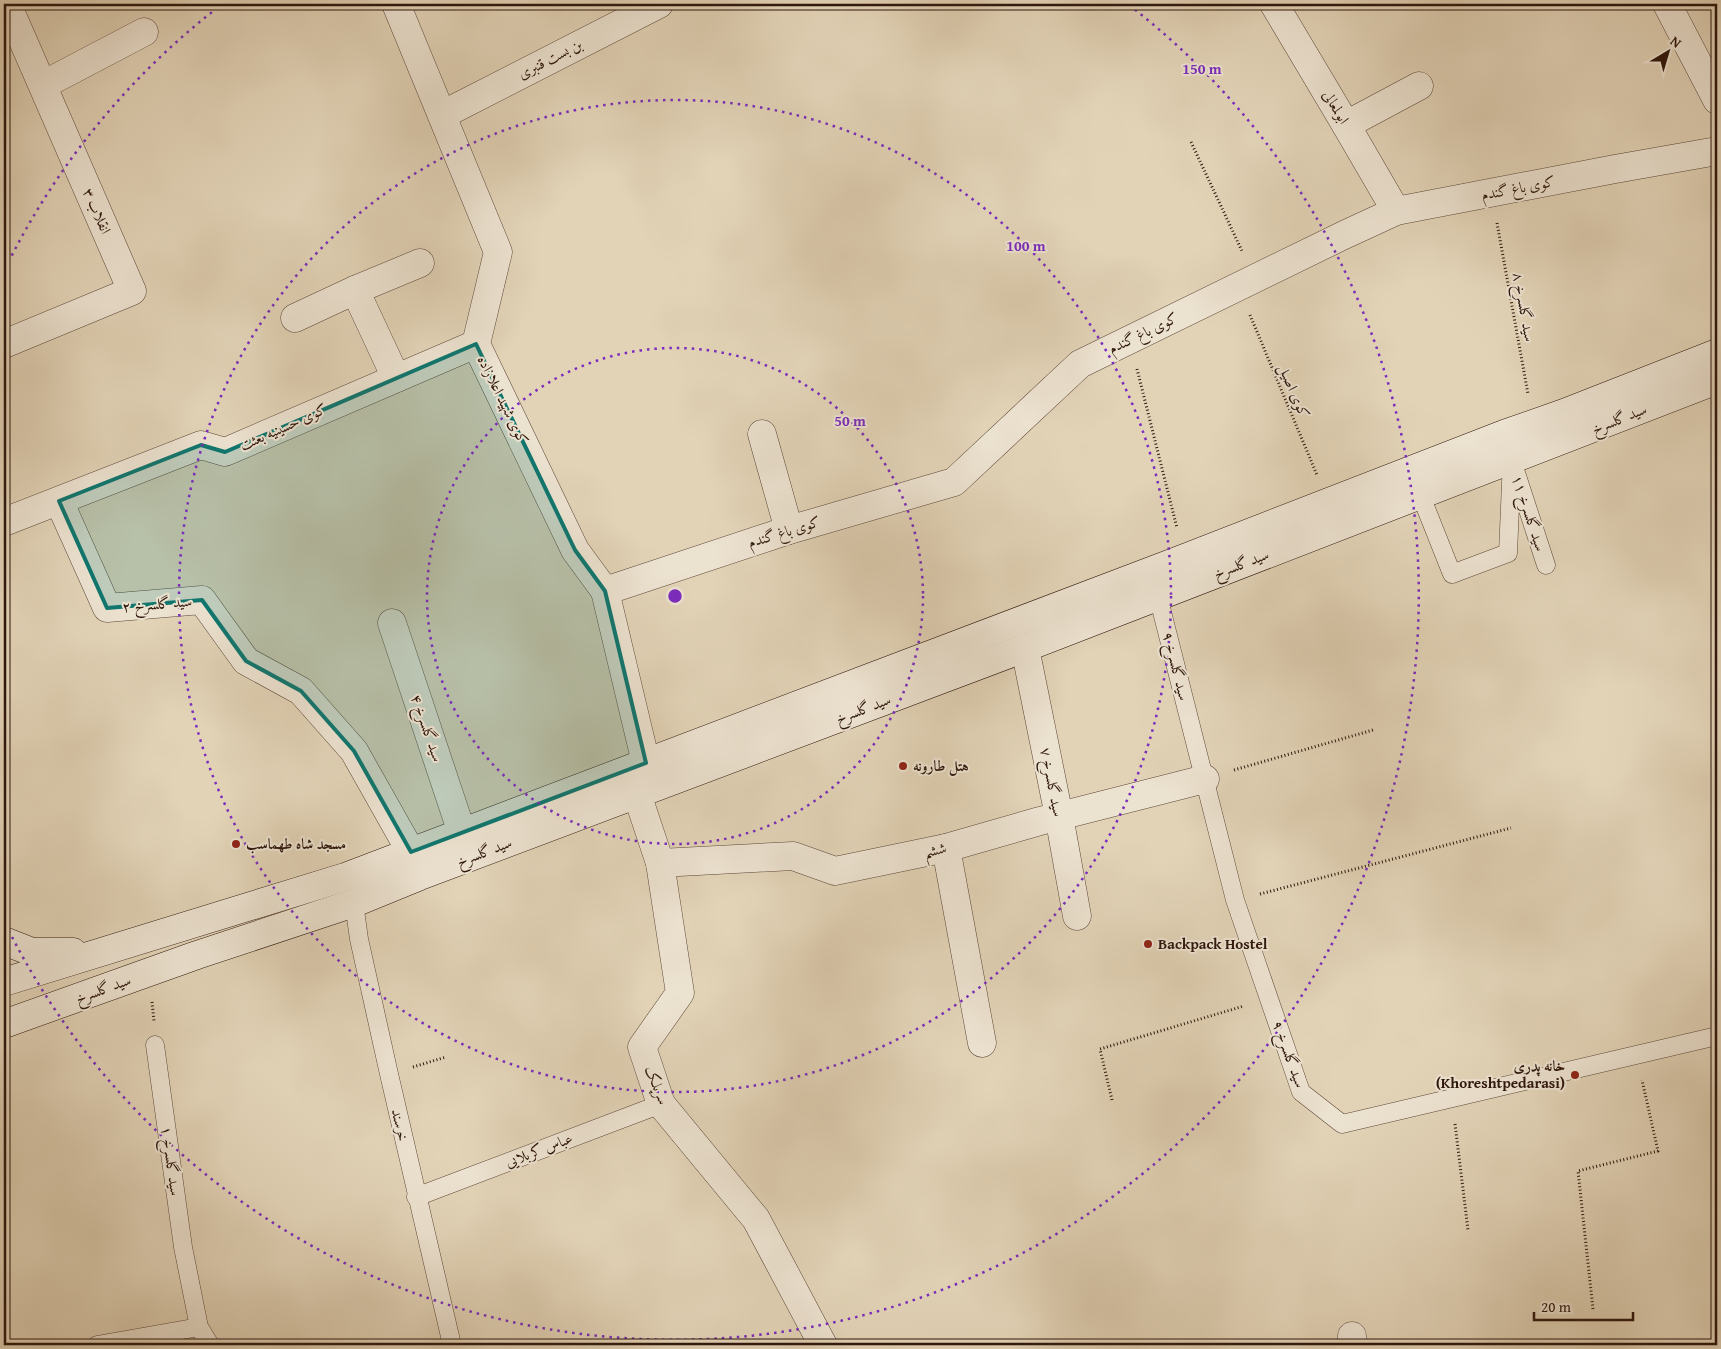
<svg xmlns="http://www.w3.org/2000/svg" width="1721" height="1349" font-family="'Gentium Book Plus',Amiri,serif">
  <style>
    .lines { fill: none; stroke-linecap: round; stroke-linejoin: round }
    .service-casing { stroke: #5c4638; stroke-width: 19 }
    .minor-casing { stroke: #5c4638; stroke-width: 29 }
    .secondary-casing { stroke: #2f170d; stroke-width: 29 }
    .path { stroke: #2f170d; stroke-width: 3; stroke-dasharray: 1 2.5; stroke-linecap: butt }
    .service { stroke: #ece2d0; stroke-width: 18 }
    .minor { stroke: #ece2d0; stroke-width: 28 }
    .secondary { stroke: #ece2d0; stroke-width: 28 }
    .marked { fill: #0f766e; fill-opacity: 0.2; stroke: #0f766e; stroke-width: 4; stroke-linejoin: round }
    .ring { fill: none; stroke: #7b2cbf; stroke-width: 2.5; stroke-dasharray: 2.5 5 }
    .poi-dot { fill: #8f2418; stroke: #ece2d0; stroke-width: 2 }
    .labels { text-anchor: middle; stroke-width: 4; stroke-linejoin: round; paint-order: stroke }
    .street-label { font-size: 15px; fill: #2f170d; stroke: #ece2d0 }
    .poi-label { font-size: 15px; font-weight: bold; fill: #2f170d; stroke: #ece2d0; text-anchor: start }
    .centre { fill: #7b2cbf; stroke: #ece2d0; stroke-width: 2.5 }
    .ring-label { font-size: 15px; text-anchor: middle; font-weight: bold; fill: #7b2cbf; stroke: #ece2d0; stroke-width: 4; stroke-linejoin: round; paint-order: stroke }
  </style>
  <rect width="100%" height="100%" fill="#e2d3b7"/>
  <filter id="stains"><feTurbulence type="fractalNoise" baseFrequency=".004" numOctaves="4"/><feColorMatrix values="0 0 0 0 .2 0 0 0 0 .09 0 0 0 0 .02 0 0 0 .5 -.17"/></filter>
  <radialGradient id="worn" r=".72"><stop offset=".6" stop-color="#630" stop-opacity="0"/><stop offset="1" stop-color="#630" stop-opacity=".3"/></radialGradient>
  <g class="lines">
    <defs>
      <g id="service">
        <path d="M1516 473 1546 565"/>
        <path d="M1421 496 1452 574 1508 553 1512 460"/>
        <path d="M1158 596 1235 900 1301 1092 1342 1124 1717 1036"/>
        <path d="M354 903 359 939 389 1074 452 1345"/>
        <path d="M155 1045 183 1247 199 1327 210 1345"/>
        <path d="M416 1197 661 1104"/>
        <path d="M97 1345 199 1327"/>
      </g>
      <g id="minor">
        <path d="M396 4 498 252 476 344 575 550 605 591 646 763"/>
        <path d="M1274 4 1346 125 1396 211"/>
        <path d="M1667 4 1717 100"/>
        <path d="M43 85 144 32"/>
        <path d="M442 115 659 4"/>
        <path d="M1346 125 1419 86"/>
        <path d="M355 290 396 378"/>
        <path d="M295 318 355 290 420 263"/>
        <path d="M4 344 132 291 7 4"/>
        <path d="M762 434 789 530"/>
        <path d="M59 501 107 608 202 600 246 661 301 691 354 751 411 852"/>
        <path d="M4 522 201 445 225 452 476 344"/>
        <path d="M605 591 789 530 954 482 1080 364 1344 235 1396 211 1615 169 1717 151"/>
        <path d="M392 623 462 833"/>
        <path d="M1025 648 1059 816 1077 916"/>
        <path d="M637 794 660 863 680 993 642 1047 661 1104 756 1219 823 1345"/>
        <path d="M946 848 982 1043"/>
        <path d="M660 863 793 856 835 871 946 848 1040 821 1205 779"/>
        <path d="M1352 1336V1345"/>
      </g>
      <g id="secondary">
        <path d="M4 941 32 952H73"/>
        <path d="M4 982 345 877 1169 564 1504 434 1564 413 1717 353"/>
        <path d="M4 1024 197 955 354 903 420 876 1025 648 1717 380"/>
      </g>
    </defs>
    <!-- service casing -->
    <use href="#service" class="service-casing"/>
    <!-- minor casing -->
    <use href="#minor" class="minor-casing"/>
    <!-- secondary casing -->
    <use href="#secondary" class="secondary-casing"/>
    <!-- path -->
    <g class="path">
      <path d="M1191 142 1242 251"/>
      <path d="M1497 223 1528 394"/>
      <path d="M1250 315 1317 475"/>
      <path d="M1137 369 1177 528"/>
      <path d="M1234 770 1373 730"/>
      <path d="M1260 894 1511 828"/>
      <path d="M152 1002 154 1021"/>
      <path d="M413 1067 446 1057"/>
      <path d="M1112 1100 1100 1049 1244 1006"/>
      <path d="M1455 1124 1468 1230"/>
      <path d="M1593 1309 1578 1171 1658 1151 1642 1080"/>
    </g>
    <!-- service -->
    <use href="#service" class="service"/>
    <!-- minor -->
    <use href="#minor" class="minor"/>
    <!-- secondary -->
    <use href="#secondary" class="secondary"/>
  </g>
  <!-- marked area -->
  <path class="marked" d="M476 344 575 550 605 591 646 763 411 852 354 751 301 691 246 661 202 600 107 608 59 501 201 445 225 452Z"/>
  <!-- distance rings -->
  <g class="ring">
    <circle cx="675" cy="596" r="248"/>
    <circle cx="675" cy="596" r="496"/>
    <path d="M5 269A745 745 0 0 1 221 5M1129 5A745 745 0 1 1 5 923"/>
  </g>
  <!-- markers -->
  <g class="poi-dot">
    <circle cx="903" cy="766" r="5"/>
    <circle cx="236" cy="844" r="5"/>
    <circle cx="1148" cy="944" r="5"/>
    <circle cx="1575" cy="1075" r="5"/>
  </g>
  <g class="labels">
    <!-- street labels -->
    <g class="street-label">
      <text transform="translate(550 59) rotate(-27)" y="5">بن بست قنبری</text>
      <text transform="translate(1336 107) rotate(59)" y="5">ابولمعالی</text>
      <text transform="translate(1518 188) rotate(-11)" y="5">کوی باغ گندم</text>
      <text transform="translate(97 211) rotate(66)" y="5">انقلاب ۳</text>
      <text transform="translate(1524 307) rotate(80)" y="5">سید گلسرخ ۸</text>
      <text transform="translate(1143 333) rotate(-26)" y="5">کوی باغ گندم</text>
      <text transform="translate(1294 391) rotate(67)" y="5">کوی اصیل</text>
      <text transform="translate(503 400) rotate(64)" y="5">کوی شهید اعلازاده</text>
      <text transform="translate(1619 419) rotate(-22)" y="5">سید گلسرخ</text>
      <text transform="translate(283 427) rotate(-24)" y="5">کوی حسینیه بعثت</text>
      <text transform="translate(1529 513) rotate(72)" y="5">سید گلسرخ ۱۱</text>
      <text transform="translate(784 532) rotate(-17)" y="5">کوی باغ گندم</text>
      <text transform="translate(1241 564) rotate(-21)" y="5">سید گلسرخ</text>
      <text transform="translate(157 604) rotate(-5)" y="5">سید گلسرخ ۲</text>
      <text transform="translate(1176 666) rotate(76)" y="5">سید گلسرخ ۹</text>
      <text transform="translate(863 709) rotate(-21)" y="5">سید گلسرخ</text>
      <text transform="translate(427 728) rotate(71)" y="5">سید گلسرخ ۴</text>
      <text transform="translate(1052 782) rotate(79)" y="5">سید گلسرخ ۷</text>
      <text transform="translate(935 850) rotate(-13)" y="5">ششم</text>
      <text transform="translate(484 852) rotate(-21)" y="5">سید گلسرخ</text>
      <text transform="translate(103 989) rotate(-20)" y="5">سید گلسرخ</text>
      <text transform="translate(1289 1054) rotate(70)" y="5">سید گلسرخ ۹</text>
      <text transform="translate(657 1085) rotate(68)" y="5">سرپلک</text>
      <text transform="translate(400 1125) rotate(77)" y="5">خرسند</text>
      <text transform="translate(539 1150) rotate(-21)" y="5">عباس کربلایی</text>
      <text transform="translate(171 1161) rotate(82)" y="5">سید گلسرخ ۱</text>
    </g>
    <!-- poi labels -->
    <g class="poi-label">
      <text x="913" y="771">هتل طارونه</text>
      <text x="246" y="849">مسجد شاه طهماسب</text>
      <text x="1158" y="949">Backpack Hostel</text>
      <text x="1565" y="1071" text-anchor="end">خانه پدری<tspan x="1565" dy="17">(Khoreshtpedarasi)</tspan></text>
    </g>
  </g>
  <circle cx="675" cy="596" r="8" class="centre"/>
  <g class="ring-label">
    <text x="1202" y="74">150 m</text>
    <text x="1026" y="251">100 m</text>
    <text x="850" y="426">50 m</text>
  </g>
  <!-- margin -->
  <rect width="1721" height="1349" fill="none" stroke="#e2d3b7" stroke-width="20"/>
  <rect x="5" y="5" width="1711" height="1339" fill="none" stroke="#2f170d" stroke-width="2.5"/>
  <rect x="10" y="10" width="1701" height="1329" fill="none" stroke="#2f170d"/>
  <!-- north arrow -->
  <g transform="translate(1668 52) rotate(38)" stroke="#ece2d0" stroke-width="4" paint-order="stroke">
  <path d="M0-4L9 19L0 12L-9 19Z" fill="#2f170d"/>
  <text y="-8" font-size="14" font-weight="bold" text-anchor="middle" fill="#2f170d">N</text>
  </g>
  <!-- scale -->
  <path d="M1534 1312v8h99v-8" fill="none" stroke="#2f170d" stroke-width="2.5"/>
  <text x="1541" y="1312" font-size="15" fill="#2f170d" stroke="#ece2d0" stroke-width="4" paint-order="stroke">20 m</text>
  <rect width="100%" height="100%" filter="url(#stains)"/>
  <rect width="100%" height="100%" fill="url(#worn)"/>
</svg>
